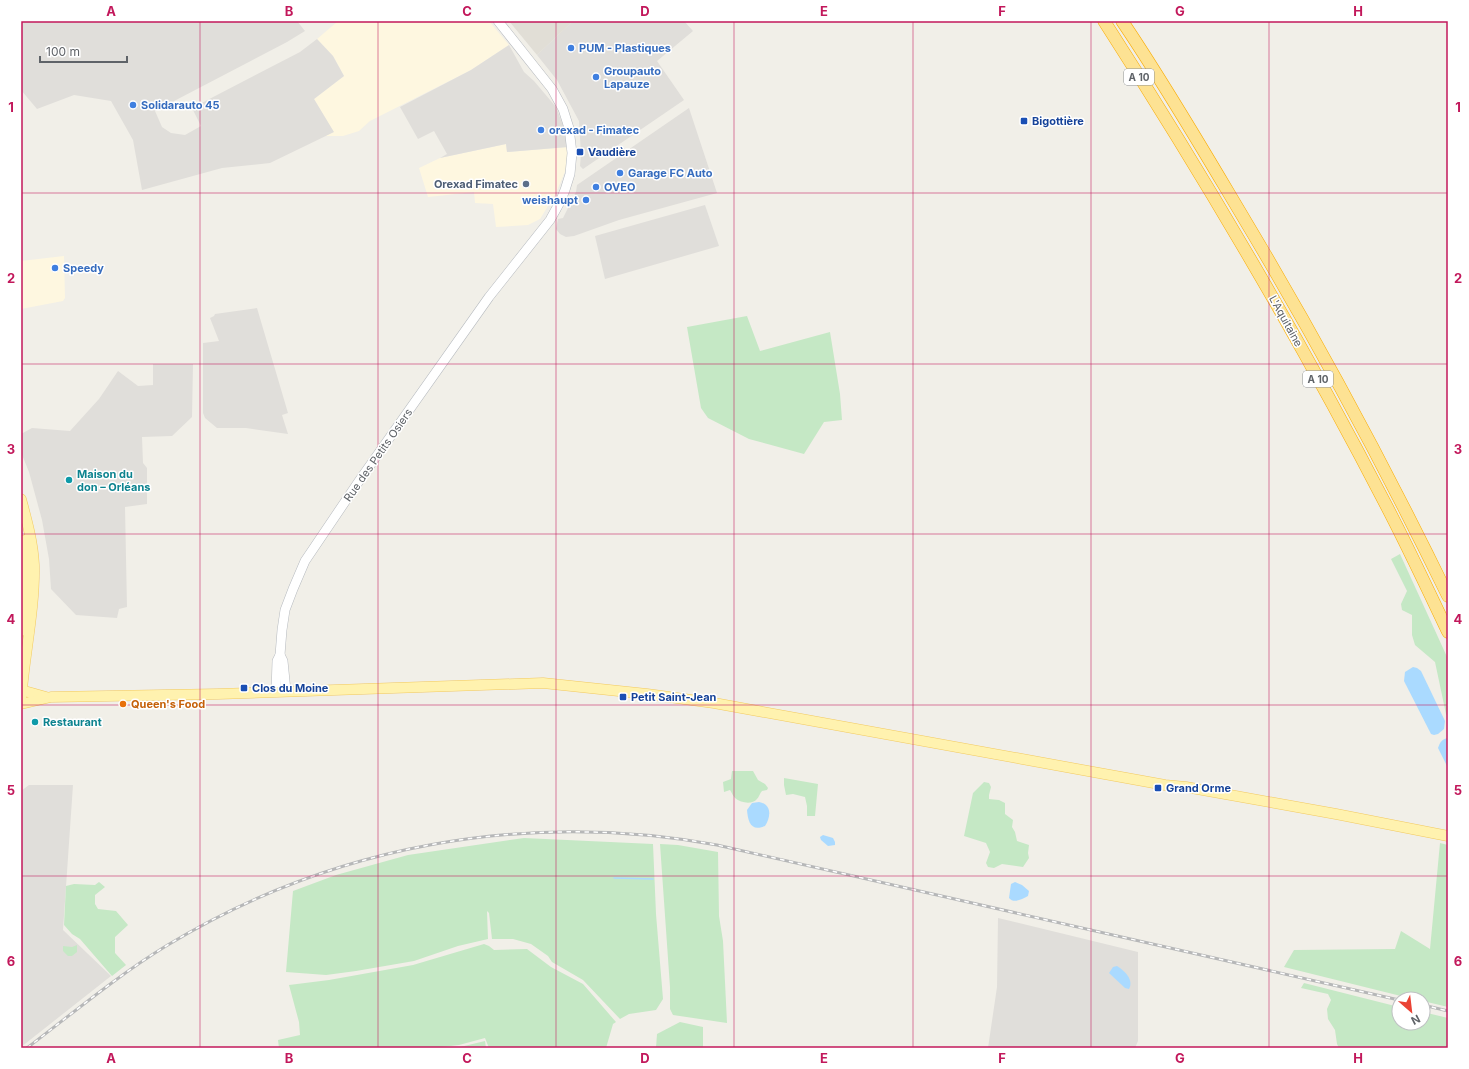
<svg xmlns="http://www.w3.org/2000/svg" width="1469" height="1069" font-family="Inter,sans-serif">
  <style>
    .commercial { fill: #fef7e0 }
    .industrial { fill: #e0deda }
    .education { fill: #e1ded6 }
    .green { fill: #c5e8c5 }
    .water { fill: #aadaff }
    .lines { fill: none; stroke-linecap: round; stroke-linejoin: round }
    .stream { stroke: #aadaff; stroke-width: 1.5 }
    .secondary-casing { stroke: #b6babf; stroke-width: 10 }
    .primary-casing { stroke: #f2c960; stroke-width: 11 }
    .highway-casing { stroke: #f9ab00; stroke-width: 13 }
    .secondary { stroke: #fff; stroke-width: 9 }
    .primary { stroke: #fff2af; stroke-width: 10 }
    .highway { stroke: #fde293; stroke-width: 12 }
    .rail-casing { stroke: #b6b7b8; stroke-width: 3 }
    .rail { stroke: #fff; stroke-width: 1.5; stroke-dasharray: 4.5; stroke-linecap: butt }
    .grid { fill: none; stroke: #c2185b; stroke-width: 1; stroke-opacity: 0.55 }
    .shop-dot { fill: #3f7fe0; stroke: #fff; stroke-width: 1.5 }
    .transit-dot { fill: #1a4fb4; stroke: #fff; stroke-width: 1.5 }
    .service-dot { fill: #5c6f8a; stroke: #fff; stroke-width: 1.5 }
    .culture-dot { fill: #0f9aa8; stroke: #fff; stroke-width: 1.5 }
    .food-dot { fill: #e8710a; stroke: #fff; stroke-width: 1.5 }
    .labels { text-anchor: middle; stroke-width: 3; stroke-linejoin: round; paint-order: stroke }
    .shield { fill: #fff; stroke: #8f9295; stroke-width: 1 }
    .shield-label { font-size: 10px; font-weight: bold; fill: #5f6368 }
    .shop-label { font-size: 11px; font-weight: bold; fill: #366cbe; stroke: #fff; text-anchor: start }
    .transit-label { font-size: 11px; font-weight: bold; fill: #164399; stroke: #fff; text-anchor: start }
    .service-label { font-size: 11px; font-weight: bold; fill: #4e5e75; stroke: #fff; text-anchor: end }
    .street-label { font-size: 11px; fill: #5f6368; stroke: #fff }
    .culture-label { font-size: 11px; font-weight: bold; fill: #0d838f; stroke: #fff; text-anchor: start }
    .food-label { font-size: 11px; font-weight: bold; fill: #c56008; stroke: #fff; text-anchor: start }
    .neatline { fill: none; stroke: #c2185b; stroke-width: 1.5 }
    .grid-label { font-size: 13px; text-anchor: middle; font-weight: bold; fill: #c2185b }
  </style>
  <rect width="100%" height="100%" fill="#f1efe8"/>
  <!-- commercial -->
  <g class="commercial">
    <path d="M338 21H489L509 45 471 70 370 121 359 131 343 136H325L333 132 314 99 344 76 333 56 317 39Z"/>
    <path d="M506 144 507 152 568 147 566 169 556 193 540 219 528 225 496 227 493 204 475 203 474 192 428 197 419 168 440 158Z"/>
    <path d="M64 256 65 298 63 301 21 309V261Z"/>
  </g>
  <!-- industrial -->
  <g class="industrial">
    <path d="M21 21H297L305 31 287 42 155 111 162 127 171 133 185 135 201 126 192 108 300 52 317 39 333 56 344 76 314 99 334 132 270 163 222 168 142 190 133 140 111 101 74 95 37 109 21 90Z"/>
    <path d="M573 21H684L693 31 657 61 684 100 583 169 580 166 581 154 579 121 557 80 537 55Z"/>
    <path d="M509 45 524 72 534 81 556 107 564 128 568 147 507 152 506 144 440 158 447 154 434 131 418 139 400 107 471 70Z"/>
    <path d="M689 108 717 193 619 220 574 236 566 237 560 234 556 229 558 219 563 218 576 192 577 185Z"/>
    <path d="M705 205 719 246 605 279 595 236Z"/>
    <path d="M257 308 288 413 282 415 288 434 246 428H217L205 418 203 413V343L219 341 210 318 214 316 215 314Z"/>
    <path d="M153 364H193L192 417 172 436 142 437 143 463 147 468V504L125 507 127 607 119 609 117 618 76 615 51 589 49 559 42 520 29 472 21 452V434L32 428 70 431 99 399 118 371 138 386 153 385Z"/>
    <path d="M29 785H73L63 930 111 976 21 1047V791Z"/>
    <path d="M998 918 1138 952V1041L1135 1048H988L997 987Z"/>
  </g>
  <!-- education -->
  <path class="education" d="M509 21H573L537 55Z"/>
  <!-- green -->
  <g class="green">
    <path d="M747 316 760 351 830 332 840 394 842 420 824 422 804 454 749 439 708 418 701 408 687 327Z"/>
    <path d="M1400 554 1448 659V717L1446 714 1435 662 1415 645 1412 635V615L1402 610 1401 604 1407 591 1391 559Z"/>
    <path d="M732 771H753L758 780 765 784 768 788 767 790 762 791C760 793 759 797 757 799 752 805 741 803 735 798 733 796 732 793 730 790L724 792 723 782 731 779Z"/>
    <path d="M784 778 818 784 815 816H807V806L805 797 793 794 786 795 784 785Z"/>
    <path d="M984 782 989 783 991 787 989 795V799L999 800 1005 803V814L1013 820 1012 827 1015 832 1017 841 1029 845 1028 853 1029 858 1023 867 1002 864 994 868 988 867 986 863 990 852 986 843 964 836 973 793Z"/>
    <path d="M524 838 653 844 656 914 663 999 656 1010 629 1014 620 1019 583 980 552 962 548 956 531 944 513 939H492L489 913 487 911 488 939 458 946 414 961 356 971 326 975 286 972 293 891 336 875 408 855Z"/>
    <path d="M1440 843 1448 845V1007L1423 1001V999H1413L1284 967 1294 950 1395 949 1401 931 1430 949Z"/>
    <path d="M660 844 678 845 718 852 719 916 723 941 727 1023 673 1015 670 1009V987Z"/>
    <path d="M99 882 105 887 95 895V904L98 909 116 911 128 925 115 937V953L126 965 112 976 80 939 72 934 64 925 66 886 74 884 95 885Z"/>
    <path d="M484 944 489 946 494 950 527 949 551 967 583 984 616 1022 613 1024 606 1048H489L485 1038 459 1045 432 1048H279L278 1040 300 1035 299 1022 289 985 329 980 413 965Z"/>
    <path d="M77 945V952L72 956H68L63 951V946L72 947Z"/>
    <path d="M1304 983 1399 1007V1023H1423V1012L1448 1018V1048H1339L1337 1044 1335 1030 1328 1019 1327 1009 1331 1000 1328 994 1301 988Z"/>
    <path d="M680 1022 703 1027V1048H656L657 1034Z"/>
    <path d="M485 1041 486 1048H456Z"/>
  </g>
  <!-- water -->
  <g class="water">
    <path d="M1413 667 1417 668 1421 671 1445 721 1444 729 1438 734 1434 735 1431 734 1404 681 1405 672Z"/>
    <path d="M1448 738V768L1438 748C1440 742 1442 739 1448 738Z"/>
    <path d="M759 802C772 804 771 817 765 826 751 832 748 822 747 810L752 803Z"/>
    <path d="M823 835 833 838 835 842V845L828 846 821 840 820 837Z"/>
    <path d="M1015 882 1022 885 1029 891 1028 896C1022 899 1014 904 1009 898L1011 884Z"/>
    <path d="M1117 966C1125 971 1134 980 1129 989L1125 988 1109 973 1113 967Z"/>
  </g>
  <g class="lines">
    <!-- stream -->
    <path class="stream" d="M614 878 653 879"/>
    <defs>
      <g id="secondary">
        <path d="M280 655 283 661 286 691"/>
        <path d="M276 692 277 661 280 655 282 630 285 610 293 589 305 561 359 481 489 297 550 220 560 202 565 190 570 174 572 153 569 128 563 109 552 89 498 21"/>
      </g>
      <g id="primary">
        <path d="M21 499C27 521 33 543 34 565 35 610 24 656 21 701"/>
        <path d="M21 631 26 587 25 540"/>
        <path d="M21 690 46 697"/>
        <path d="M21 704 51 697 218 694 543 683 647 694 714 703 1165 785 1186 787 1336 814 1448 836"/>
      </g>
      <g id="highway">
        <path d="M1104 21C1205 178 1300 339 1386 505 1408 547 1428 590 1448 632"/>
        <path d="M1122 21C1166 86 1206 155 1246 222 1319 344 1386 469 1448 596"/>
      </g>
    </defs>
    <!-- secondary casing -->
    <use href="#secondary" class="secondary-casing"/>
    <!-- primary casing -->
    <use href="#primary" class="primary-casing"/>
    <!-- highway casing -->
    <use href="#highway" class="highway-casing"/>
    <!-- secondary -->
    <use href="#secondary" class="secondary"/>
    <!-- primary -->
    <use href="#primary" class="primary"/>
    <!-- highway -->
    <use href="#highway" class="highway"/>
    <defs>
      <g id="rail">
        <path d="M1423 1005 1448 1011"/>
        <path d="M27 1048C73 1013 117 976 166 946 332 845 526 810 717 845L1399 1000"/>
      </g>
    </defs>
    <!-- rail casing -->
    <use href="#rail" class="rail-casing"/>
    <!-- rail -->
    <use href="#rail" class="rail"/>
  </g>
  <!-- grid -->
  <path class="grid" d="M200 21V1048M378 21V1048M556 21V1048M734 21V1048M913 21V1048M1091 21V1048M1269 21V1048M21 193H1448M21 364H1448M21 534H1448M21 705H1448M21 876H1448"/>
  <!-- markers -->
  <g class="shop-dot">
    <circle cx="571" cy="48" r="4"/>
    <circle cx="596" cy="77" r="4"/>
    <circle cx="133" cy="105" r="4"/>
    <circle cx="541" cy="130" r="4"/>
    <circle cx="620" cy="173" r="4"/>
    <circle cx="596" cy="187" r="4"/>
    <circle cx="586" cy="200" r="4"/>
    <circle cx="55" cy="268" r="4"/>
  </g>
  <g class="transit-dot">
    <rect x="1020" y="117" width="8" height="8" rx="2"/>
    <rect x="576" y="148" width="8" height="8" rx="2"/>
    <rect x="240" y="684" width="8" height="8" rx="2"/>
    <rect x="619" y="693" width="8" height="8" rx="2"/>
    <rect x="1154" y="784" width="8" height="8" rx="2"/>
  </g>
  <circle class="service-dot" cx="526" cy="184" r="4"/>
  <g class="culture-dot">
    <circle cx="69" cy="480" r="4"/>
    <circle cx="35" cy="722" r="4"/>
  </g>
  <circle class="food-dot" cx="123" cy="704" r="4"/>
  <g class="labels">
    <!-- shield labels -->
    <g class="shield">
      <rect x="1124" y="69" width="30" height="16" rx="3"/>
      <rect x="1303" y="371" width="30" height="16" rx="3"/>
    </g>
    <g class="shield-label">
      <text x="1139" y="81">A 10</text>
      <text x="1318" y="383">A 10</text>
    </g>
    <!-- shop labels -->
    <g class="shop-label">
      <text x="579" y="52">PUM - Plastiques</text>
      <text x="604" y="75">Groupauto<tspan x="604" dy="13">Lapauze</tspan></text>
      <text x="141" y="109">Solidarauto 45</text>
      <text x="549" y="134">orexad - Fimatec</text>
      <text x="628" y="177">Garage FC Auto</text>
      <text x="604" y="191">OVEO</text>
      <text x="578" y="204" text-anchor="end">weishaupt</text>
      <text x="63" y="272">Speedy</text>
    </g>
    <!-- transit labels -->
    <g class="transit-label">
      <text x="1032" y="125">Bigottière</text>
      <text x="588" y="156">Vaudière</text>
      <text x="252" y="692">Clos du Moine</text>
      <text x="631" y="701">Petit Saint-Jean</text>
      <text x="1166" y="792">Grand Orme</text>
    </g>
    <!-- service labels -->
    <g class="service-label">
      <text x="518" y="188">Orexad Fimatec</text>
    </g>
    <!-- street labels -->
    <g class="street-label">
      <text transform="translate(1286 321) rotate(61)" y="4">L'Aquitaine</text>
      <text transform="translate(378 455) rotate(-55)" y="4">Rue des Petits Osiers</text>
    </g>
    <!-- culture labels -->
    <g class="culture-label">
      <text x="77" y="478">Maison du<tspan x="77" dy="13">don – Orléans</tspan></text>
      <text x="43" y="726">Restaurant</text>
    </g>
    <!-- food labels -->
    <g class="food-label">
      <text x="131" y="708">Queen's Food</text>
    </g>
  </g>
  <!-- border -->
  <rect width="1469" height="1069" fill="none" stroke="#ffffff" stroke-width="44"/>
  <!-- north arrow -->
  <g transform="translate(1411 1011) rotate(152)"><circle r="19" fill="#ffffff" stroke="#bfc1c3"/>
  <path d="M0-3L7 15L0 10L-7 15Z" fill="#ea4335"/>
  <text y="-6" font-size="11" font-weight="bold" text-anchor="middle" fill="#5f6368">N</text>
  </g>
  <!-- scale -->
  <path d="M40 56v6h87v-6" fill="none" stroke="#5f6368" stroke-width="2"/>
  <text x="46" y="56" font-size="12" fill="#5f6368" stroke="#ffffff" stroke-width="3" paint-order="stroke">100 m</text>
  <rect x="22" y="22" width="1425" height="1025" class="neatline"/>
  <g class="grid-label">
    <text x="111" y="16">A</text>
    <text x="289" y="16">B</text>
    <text x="467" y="16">C</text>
    <text x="645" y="16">D</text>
    <text x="824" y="16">E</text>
    <text x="1002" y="16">F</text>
    <text x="1180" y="16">G</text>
    <text x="1358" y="16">H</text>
    <text x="11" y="112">1</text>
    <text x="1458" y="112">1</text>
    <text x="11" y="283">2</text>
    <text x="1458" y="283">2</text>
    <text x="11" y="454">3</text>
    <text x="1458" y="454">3</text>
    <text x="11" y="624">4</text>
    <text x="1458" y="624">4</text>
    <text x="11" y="795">5</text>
    <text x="1458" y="795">5</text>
    <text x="11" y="966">6</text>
    <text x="1458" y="966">6</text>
    <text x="111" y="1063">A</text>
    <text x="289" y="1063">B</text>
    <text x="467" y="1063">C</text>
    <text x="645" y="1063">D</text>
    <text x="824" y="1063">E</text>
    <text x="1002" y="1063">F</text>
    <text x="1180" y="1063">G</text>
    <text x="1358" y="1063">H</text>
  </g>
</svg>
